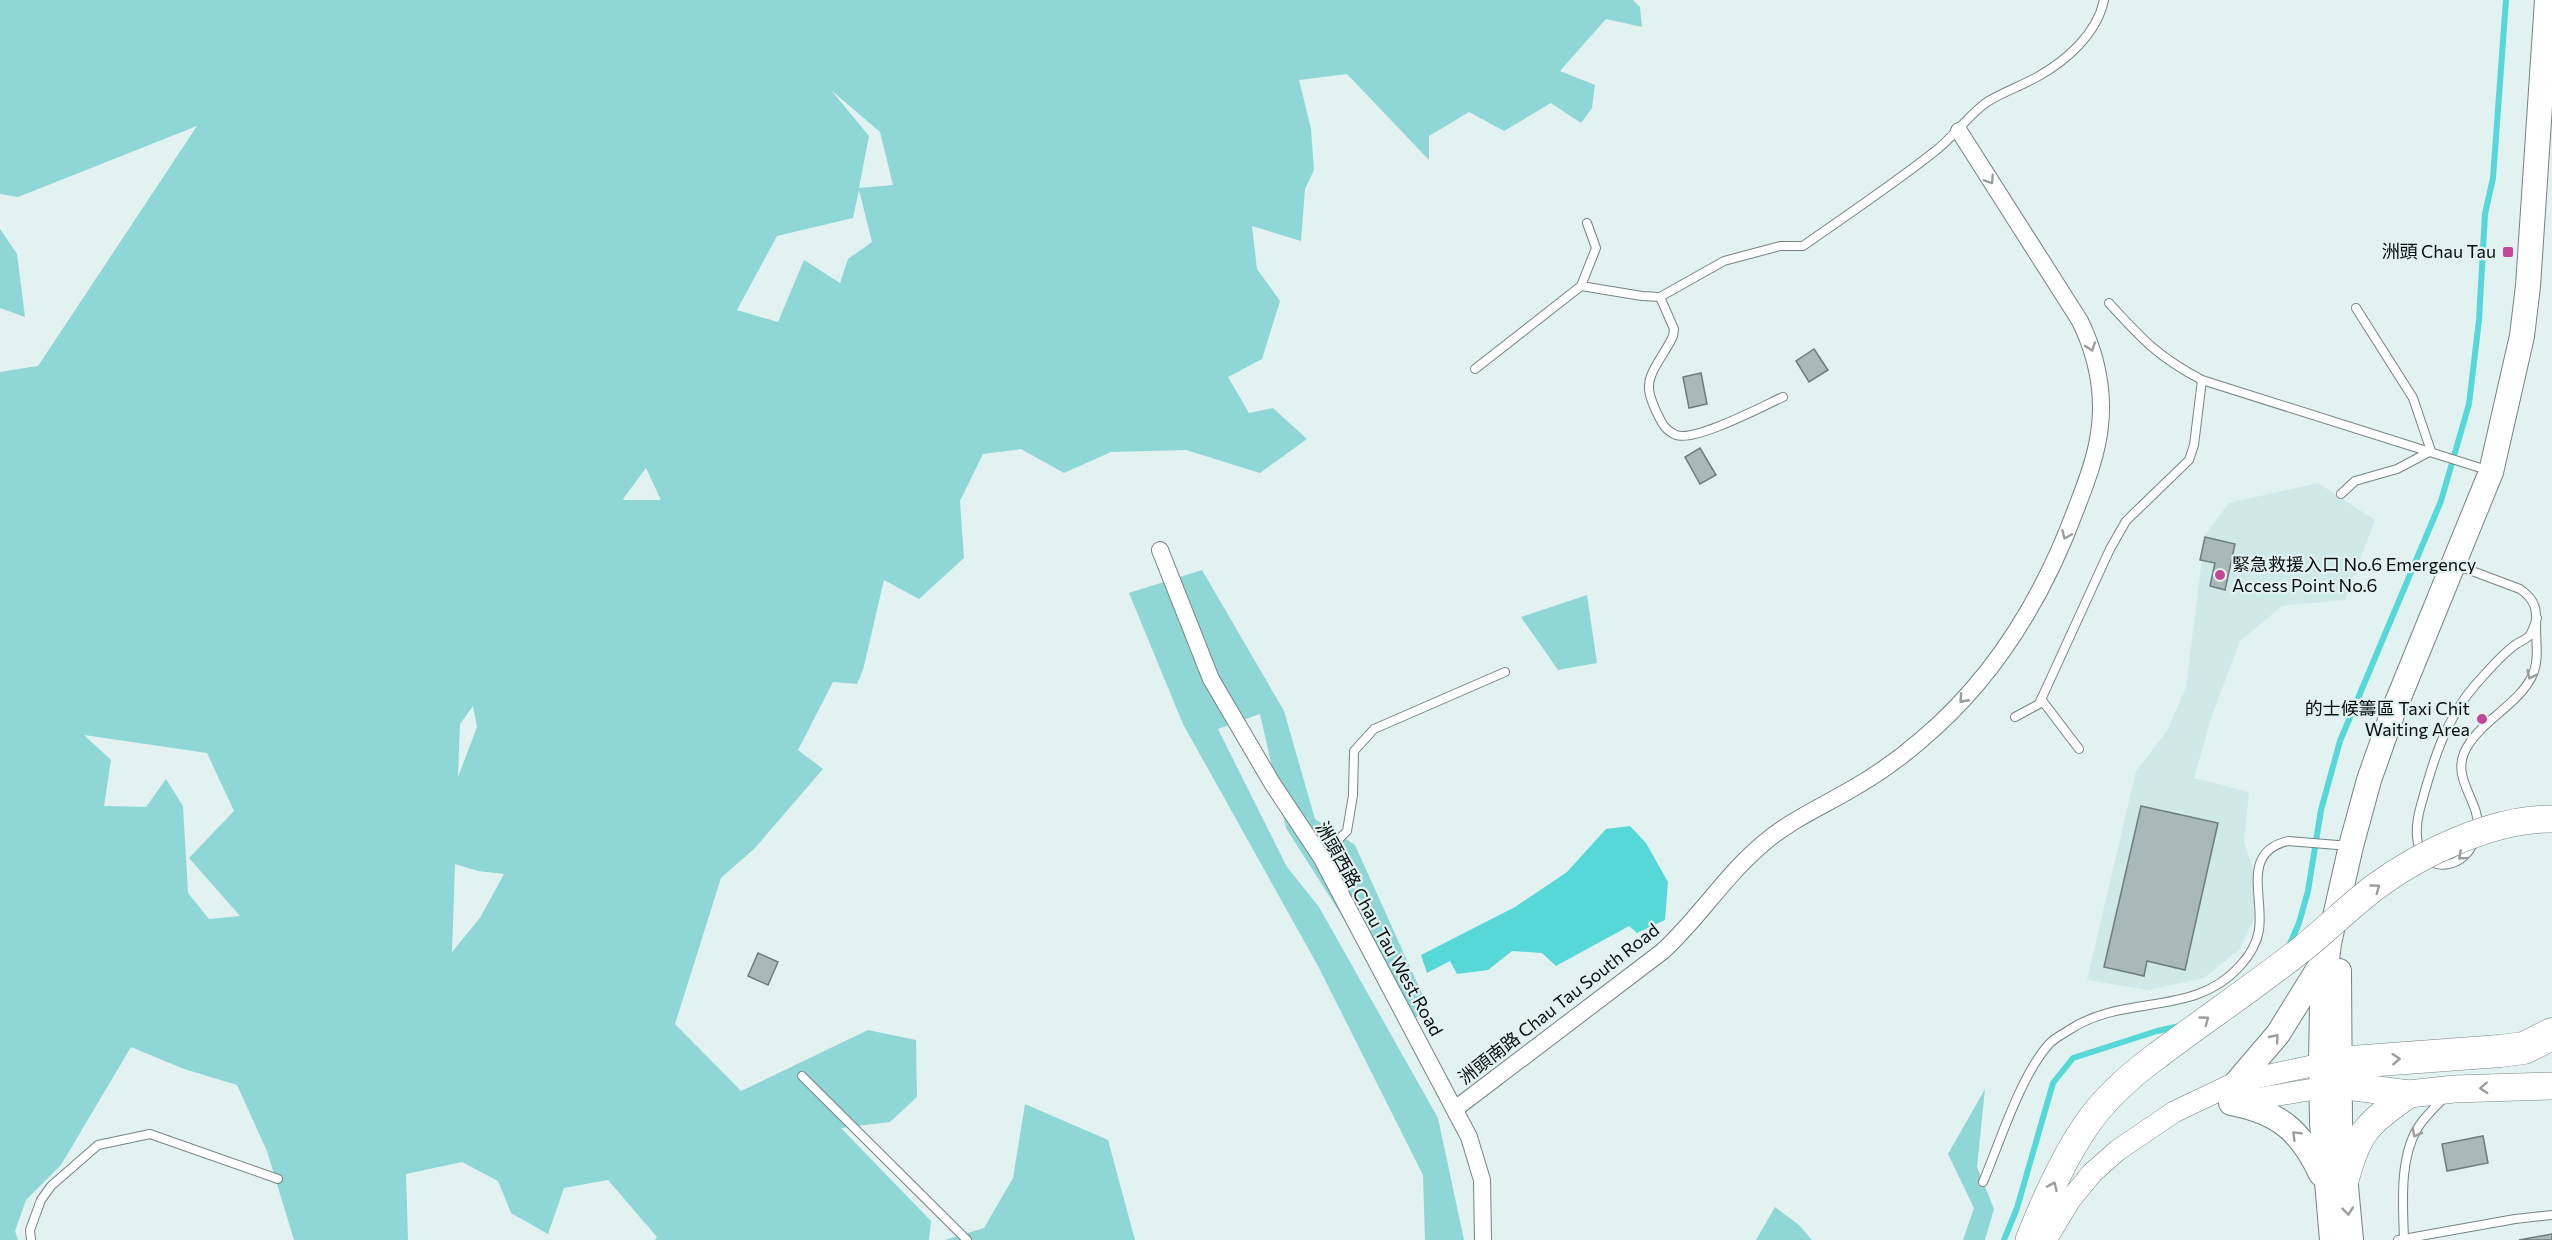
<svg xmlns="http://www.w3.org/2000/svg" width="2552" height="1240" font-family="Commissioner,'Noto Sans SC',sans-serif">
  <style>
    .built { fill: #cfe8e8 }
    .green { fill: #8fd6d6; fill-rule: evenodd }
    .water { fill: #57d8d8 }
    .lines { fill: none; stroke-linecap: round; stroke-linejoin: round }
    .stream { stroke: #57d8d8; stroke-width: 6 }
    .building { fill: #a9b8b8; stroke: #6f7d7d; stroke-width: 1.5 }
    .service-casing { stroke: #758383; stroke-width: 10 }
    .minor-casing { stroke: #758383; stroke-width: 18 }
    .tertiary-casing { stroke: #758383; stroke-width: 22 }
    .secondary-casing { stroke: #758383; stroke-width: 26 }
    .primary-casing { stroke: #758383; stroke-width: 28 }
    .motorway-casing { stroke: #758383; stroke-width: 33 }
    .service { stroke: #fff; stroke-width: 8 }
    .minor { stroke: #fff; stroke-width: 16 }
    .tertiary { stroke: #fff; stroke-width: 21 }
    .secondary { stroke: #fff; stroke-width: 24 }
    .primary { stroke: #fff; stroke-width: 27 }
    .motorway { stroke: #fff; stroke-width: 32 }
    .primary-bridge-casing { stroke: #758383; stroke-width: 28; stroke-linecap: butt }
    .primary-bridge { stroke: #fff; stroke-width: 27 }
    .oneway { stroke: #9c9e9e }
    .poi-dot { fill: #c44695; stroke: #e2f2f1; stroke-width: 2 }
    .labels { text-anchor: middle; stroke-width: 4.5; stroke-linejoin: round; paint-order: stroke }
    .poi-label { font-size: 18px; fill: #080d0d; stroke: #e2f2f1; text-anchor: end }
    .street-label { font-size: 18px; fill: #080d0d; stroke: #e2f2f1 }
  </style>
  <rect width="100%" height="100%" fill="#e2f2f1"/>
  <!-- built -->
  <path class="built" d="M2318 483 2375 520 2345 600 2282 606 2240 641 2212 715 2194 778 2249 792 2244 842 2253 869 2258 910 2240 949 2204 978 2148 990 2087 980 2136 771 2167 731 2186 687 2205 535 2229 503Z"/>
  <!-- green -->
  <g class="green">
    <path d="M0 0H1633L1640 7 1642 27 1606 19 1560 71 1595 85 1592 108 1581 123 1551 103 1504 131 1469 112 1429 136V160L1347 74 1299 80 1311 129 1314 170 1305 189 1301 241 1252 226 1257 269 1280 301 1262 359 1228 377 1249 413 1273 408 1307 439 1260 473 1186 450 1111 452 1064 473 1021 449 983 454 960 501 964 558 919 599 884 580 863 670 857 684 833 682 798 750 823 769 755 848 721 878 675 1024 741 1091 868 1030 916 1040 917 1097 890 1122 841 1128 931 1221 929 1240H655L657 1237 608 1180 564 1188 548 1234 511 1213 498 1181 462 1162 406 1174 408 1240H294L267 1151 237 1085 184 1069 131 1047 61 1165 26 1200 15 1231 18 1240H0V372L38 366 197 126 18 197 0 194ZM831 90 880 132 893 185 859 188 869 136ZM859 190 872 242 848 259 840 283 804 260 778 322 737 310 777 236 853 218ZM646 468 661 500H624L623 499ZM473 706 477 727 458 777 460 724ZM84 735 207 753 234 811 189 858 240 916 209 919 188 893 183 806 166 779 146 807 104 806 111 760ZM455 864 478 871 504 874 480 918 452 952Z"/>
    <path d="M0 229 17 254 25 317 0 308Z"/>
    <path d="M1202 570 1284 711 1315 819 1355 845 1428 1007 1410 1023 1286 828 1260 714 1218 729 1287 867 1319 907 1438 1118 1464 1240H1425L1423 1175 1318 966 1183 724 1129 593Z"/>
    <path d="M1587 595 1597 663 1558 670 1521 617Z"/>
    <path d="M1985 1089 1977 1167 1994 1209 1985 1240H1963L1974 1208 1948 1154Z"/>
    <path d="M1025 1104 1108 1140 1135 1240H945L984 1228 1013 1178Z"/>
    <path d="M1775 1207 1799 1225 1812 1240H1756Z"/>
  </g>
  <!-- water -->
  <path class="water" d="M1630 826 1646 843 1668 882 1665 920 1637 933 1629 926 1556 966 1542 953 1512 951 1488 970 1457 974 1450 961 1427 973 1421 955 1515 907 1567 872 1606 829Z"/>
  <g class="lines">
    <!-- stream -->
    <g class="stream">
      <path d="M2289 946 2299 923 2308 891 2321 810 2340 741 2441 501 2469 404 2479 320 2485 214 2493 178 2506 0"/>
      <path d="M2004 1240 2017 1208 2053 1083 2073 1058 2157 1031 2180 1026"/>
    </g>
  </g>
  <!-- building -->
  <g class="building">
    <path d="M1814 349 1828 370 1809 382 1796 361Z"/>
    <path d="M1701 373 1707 404 1689 408 1683 377Z"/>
    <path d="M1700 448 1716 475 1700 484 1685 457Z"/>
    <path d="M2205 537 2235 544 2225 590 2210 586 2215 563 2200 560Z"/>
    <path d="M2141 806 2218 823 2185 970 2147 961 2144 976 2104 967Z"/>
    <path d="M758 953 778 962 768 985 748 976Z"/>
    <path d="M2483 1136 2488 1163 2447 1171 2442 1144Z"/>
    <path d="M2552 1234V1240H2519Z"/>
  </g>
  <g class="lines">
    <defs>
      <g id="service">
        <path d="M1581 286 1596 248 1587 223"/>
        <path d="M1660 297 1674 329 1673 336C1667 350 1656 362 1651 376 1646 388 1651 400 1656 411 1661 421 1664 430 1676 435 1695 442 1763 406 1783 397"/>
        <path d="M2109 303C2142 339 2158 357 2202 380L2490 471"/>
        <path d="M1475 369 1581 286 1642 296 1660 297 1724 261 1780 246H1803C1847 215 1892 185 1934 152 1954 137 1967 116 1987 102 2003 92 2021 86 2037 77 2066 61 2097 34 2104 0"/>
        <path d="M2341 494 2355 481 2397 469 2431 451 2413 398 2356 308"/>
        <path d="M2456 565 2520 589C2536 600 2537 610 2536 628 2536 642 2539 660 2533 674 2519 706 2478 721 2464 753 2453 780 2479 801 2478 827"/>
        <path d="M2041 699 2079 749"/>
        <path d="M2015 717 2039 704 2110 549 2126 521 2189 460 2194 445 2202 380"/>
        <path d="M2473 843C2465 865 2433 875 2420 850 2414 835 2417 819 2421 805 2433 761 2446 718 2476 684 2488 671 2501 655 2515 645 2520 641 2526 640 2530 635 2533 630 2535 623 2537 618"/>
        <path d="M1321 857 1347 831 1353 795 1354 751 1374 729 1505 672"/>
        <path d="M802 1076 967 1240"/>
        <path d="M1983 1182C2000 1142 2021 1074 2050 1043 2055 1038 2063 1034 2069 1030 2125 993 2193 1018 2240 966 2250 955 2257 943 2259 930 2264 896 2241 852 2288 841L2350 846"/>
        <path d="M31 1240 30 1230 41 1200 51 1186 98 1145 150 1134 278 1179"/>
        <path d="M2398 1240 2515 1219 2552 1215"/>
        <path d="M2404 1240C2403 1206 2399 1160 2417 1129 2424 1117 2435 1107 2445 1097"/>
      </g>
      <g id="minor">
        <path d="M1160 550 1211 679 1272 783 1321 857 1469 1137 1482 1180 1483 1240"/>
        <path d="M1455 1109 1663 951C1700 917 1726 874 1765 842 1791 820 1821 807 1850 790 1875 776 1899 759 1921 740 1994 679 2043 598 2076 509 2086 483 2097 455 2100 426 2104 389 2096 354 2080 321L1959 131"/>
      </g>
      <g id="tertiary">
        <path d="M2232 1103 2337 1085"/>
        <path d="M2046 1240 2070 1200 2092 1173 2118 1150 2174 1112 2237 1082 2321 1064 2337 1063"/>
      </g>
      <g id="secondary">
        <path d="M2339 971 2340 1122 2351 1240"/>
        <path d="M2237 1082 2278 1034 2322 963"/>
        <path d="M2231 1103C2279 1112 2301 1131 2321 1174"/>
        <path d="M2332 1240 2322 1123 2321 1064 2322 1003 2329 943 2351 846 2369 780 2393 712 2491 472 2522 336 2528 286 2547 0"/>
      </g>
      <g id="primary">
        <path d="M2339 1085 2409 1094 2454 1089 2552 1086"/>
        <path d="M2345 1181C2358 1130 2368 1124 2409 1094"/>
        <path d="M2029 1240C2044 1202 2062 1161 2085 1127 2103 1100 2132 1074 2158 1055"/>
      </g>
      <path id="motorway" d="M2338 1063 2500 1051 2524 1048 2552 1034"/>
    </defs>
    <!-- service casing -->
    <use href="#service" class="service-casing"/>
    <!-- minor casing -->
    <use href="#minor" class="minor-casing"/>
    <!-- tertiary casing -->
    <use href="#tertiary" class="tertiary-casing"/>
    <!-- secondary casing -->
    <use href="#secondary" class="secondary-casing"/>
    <!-- primary casing -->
    <use href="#primary" class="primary-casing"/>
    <!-- motorway casing -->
    <use href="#motorway" class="motorway-casing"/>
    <!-- service -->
    <use href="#service" class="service"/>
    <!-- minor -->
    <use href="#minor" class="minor"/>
    <!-- tertiary -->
    <use href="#tertiary" class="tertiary"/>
    <!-- secondary -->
    <use href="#secondary" class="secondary"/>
    <!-- primary -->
    <use href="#primary" class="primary"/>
    <!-- motorway -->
    <use href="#motorway" class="motorway"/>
    <defs>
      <path id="primary-bridge" d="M2158 1055C2206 1019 2255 986 2302 949 2327 929 2350 906 2375 887 2421 853 2494 818 2552 819"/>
    </defs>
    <!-- primary-bridge casing -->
    <use href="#primary-bridge" class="primary-bridge-casing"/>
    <!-- primary-bridge -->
    <use href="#primary-bridge" class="primary-bridge"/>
  </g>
  <!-- one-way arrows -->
  <defs><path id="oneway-chevron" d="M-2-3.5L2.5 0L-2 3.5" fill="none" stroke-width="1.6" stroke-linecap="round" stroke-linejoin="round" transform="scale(1.5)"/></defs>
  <g class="oneway">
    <use href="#oneway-chevron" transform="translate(1990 180) rotate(57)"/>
    <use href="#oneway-chevron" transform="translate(2091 347) rotate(71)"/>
    <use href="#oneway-chevron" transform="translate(2066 535) rotate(113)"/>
    <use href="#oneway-chevron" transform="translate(2531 675) rotate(116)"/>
    <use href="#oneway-chevron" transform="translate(1963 699) rotate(132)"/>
    <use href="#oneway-chevron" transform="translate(2462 856) rotate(138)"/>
    <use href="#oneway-chevron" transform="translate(2376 888) rotate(-36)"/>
    <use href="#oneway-chevron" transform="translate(2205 1020) rotate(-36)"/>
    <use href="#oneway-chevron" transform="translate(2275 1038) rotate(-51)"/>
    <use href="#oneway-chevron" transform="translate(2396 1059) rotate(-4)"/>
    <use href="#oneway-chevron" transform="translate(2484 1088) rotate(177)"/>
    <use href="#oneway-chevron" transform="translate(2416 1133) rotate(118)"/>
    <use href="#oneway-chevron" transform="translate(2296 1135) rotate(-135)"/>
    <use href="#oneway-chevron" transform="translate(2053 1186) rotate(-66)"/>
    <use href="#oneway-chevron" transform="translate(2348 1211) rotate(84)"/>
  </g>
  <!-- markers -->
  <g class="poi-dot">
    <rect x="2502" y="246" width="12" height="12" rx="3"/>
    <circle cx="2220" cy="575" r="6"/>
    <circle cx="2482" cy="719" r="6"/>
  </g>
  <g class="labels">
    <!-- poi labels -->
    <g class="poi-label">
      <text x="2496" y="258">洲頭 Chau Tau</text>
      <text x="2232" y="571" text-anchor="start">緊急救援入口 No.6 Emergency<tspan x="2232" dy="21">Access Point No.6</tspan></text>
      <text x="2470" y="715">的士候籌區 Taxi Chit<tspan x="2470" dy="21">Waiting Area</tspan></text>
    </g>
    <!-- street labels -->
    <g class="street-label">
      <text transform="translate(1379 929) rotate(61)" y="6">洲頭西路 Chau Tau West Road</text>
      <text transform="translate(1559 1004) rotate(-38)" y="6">洲頭南路 Chau Tau South Road</text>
    </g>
  </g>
</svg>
